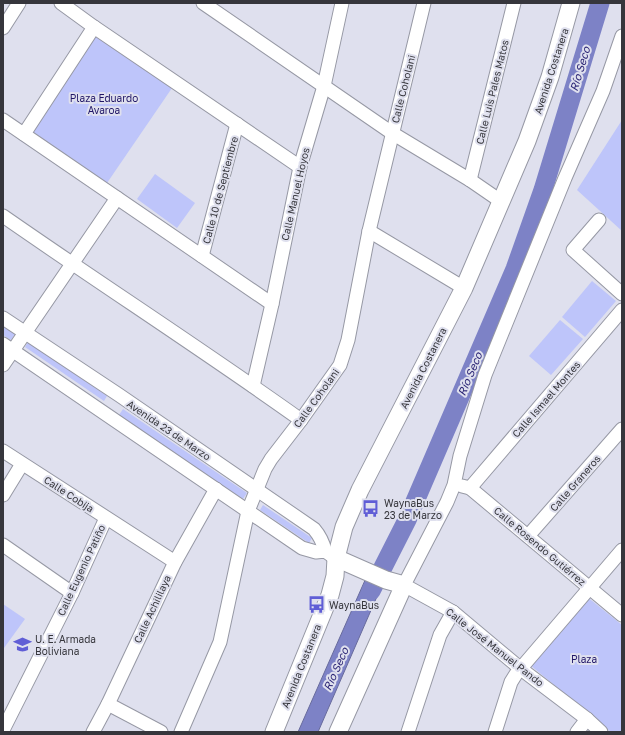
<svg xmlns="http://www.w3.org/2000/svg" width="625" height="735" font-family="'Golos Text',sans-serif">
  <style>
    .green { fill: #bec5fa }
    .water { fill: #7d82c6; stroke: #686b9d }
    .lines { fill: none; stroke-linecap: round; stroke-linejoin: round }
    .river { stroke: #7d82c6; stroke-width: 19 }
    .minor-casing { stroke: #9698a4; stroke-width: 15 }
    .major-casing { stroke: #9698a4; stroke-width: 19 }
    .minor { stroke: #fff; stroke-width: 13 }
    .major { stroke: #fff; stroke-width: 17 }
    .labels { text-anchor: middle; stroke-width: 4; stroke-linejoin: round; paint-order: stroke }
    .street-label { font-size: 10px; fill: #36363c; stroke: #dfe0ee }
    .park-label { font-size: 10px; fill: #211767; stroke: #dfe0ee }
    .poi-label { font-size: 10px; fill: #36363c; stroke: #dfe0ee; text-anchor: start }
    .water-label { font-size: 11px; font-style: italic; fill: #2c2676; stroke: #dfe0ee }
  </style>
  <rect width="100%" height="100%" fill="#dfe0ee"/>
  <!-- green -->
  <g class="green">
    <path d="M93 35 172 88 107 183 29 129Z"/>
    <path d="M622 120V231L577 190Z"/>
    <path d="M155 174 195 203 177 228 137 199Z"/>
    <path d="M592 281 616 301 585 337 562 317Z"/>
    <path d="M560 320 583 339 551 375 529 356Z"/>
    <path d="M3 326 15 334 11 340 3 335Z"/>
    <path d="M28 342 107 396 104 401 25 347Z"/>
    <path d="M123 409 247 493 243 499 119 415Z"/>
    <path d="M263 505 312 538 309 543 260 510Z"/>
    <path d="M586 596 622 625V732H611L530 665Z"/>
    <path d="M3 604 25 619 4 648H3Z"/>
  </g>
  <!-- water -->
  <path class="water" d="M366 578 382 585 318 732H298Z"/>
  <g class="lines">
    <!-- river -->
    <path class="river" d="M371 591 407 520 515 269 543 190 600 3"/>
    <defs>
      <g id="minor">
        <path d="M61 3 94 27 300 167"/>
        <path d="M203 3 392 133 470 180 502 202"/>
        <path d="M3 28 19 3"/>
        <path d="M3 120 272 304"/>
        <path d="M24 134 94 27"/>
        <path d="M470 180 514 3"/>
        <path d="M3 216C102 285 203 350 301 420"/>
        <path d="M599 220 573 250 622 294"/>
        <path d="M369 231 464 288"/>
        <path d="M202 256 237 124"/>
        <path d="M3 318 119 395 314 529C320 536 323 542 325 551"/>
        <path d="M3 344 302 548 316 552 325 551 332 556"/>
        <path d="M3 365 117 198"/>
        <path d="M253 386 272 304 300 167 324 86 342 3"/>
        <path d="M3 451 175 562"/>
        <path d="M462 486 470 488 622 615"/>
        <path d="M470 488 622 310"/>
        <path d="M3 495 22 464"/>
        <path d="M528 536 622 429"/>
        <path d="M3 545 72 593"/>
        <path d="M108 704 161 732"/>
        <path d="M3 730 72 593 106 518"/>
        <path d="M93 732 108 704 175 562 216 489"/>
        <path d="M181 732 220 642 248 511 265 469 271 459 301 420 340 365 348 340 369 231 424 3"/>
        <path d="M408 732 440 635 453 612"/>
        <path d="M495 732 511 682 516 674 622 550"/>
        <path d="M577 732 587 719"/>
        <path d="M601 732 587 719 521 669 453 612 404 585 447 502 454 485 460 456 485 375 565 178 603 91 622 36"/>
      </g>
      <g id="major">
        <path d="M336 558 386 580 404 585 338 732"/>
        <path d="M274 732 330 595 335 576 336 558 344 527 360 490 464 288 527 141 550 77 571 3"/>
      </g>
    </defs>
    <!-- minor casing -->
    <use href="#minor" class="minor-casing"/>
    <!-- major casing -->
    <use href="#major" class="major-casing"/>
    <!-- minor -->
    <use href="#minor" class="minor"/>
    <!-- major -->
    <use href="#major" class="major"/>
  </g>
  <!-- icons -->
  <defs>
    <symbol id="bus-bare" viewBox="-9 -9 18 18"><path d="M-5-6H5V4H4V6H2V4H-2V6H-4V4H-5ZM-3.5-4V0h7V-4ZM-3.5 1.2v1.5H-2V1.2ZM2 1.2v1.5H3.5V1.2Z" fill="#605ed6" stroke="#dfe0ee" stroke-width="2.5" paint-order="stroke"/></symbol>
    <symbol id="school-bare" viewBox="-9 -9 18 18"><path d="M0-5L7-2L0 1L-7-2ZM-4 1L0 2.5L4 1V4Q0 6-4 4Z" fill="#605ed6" stroke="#dfe0ee" stroke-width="2.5" paint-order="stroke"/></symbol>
  </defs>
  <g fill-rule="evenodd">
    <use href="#bus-bare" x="358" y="496" width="25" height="25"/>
    <use href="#bus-bare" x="304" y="592" width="25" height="25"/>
    <use href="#school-bare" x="10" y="632" width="25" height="25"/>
  </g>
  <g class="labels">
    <!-- street labels -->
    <g class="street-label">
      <text transform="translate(551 71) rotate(-72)" y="4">Avenida Costanera</text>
      <text transform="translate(403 89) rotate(-76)" y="4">Calle Coholani</text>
      <text transform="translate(492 92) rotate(-76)" y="4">Calle Luis Pales Matos</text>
      <text transform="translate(220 190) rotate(-75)" y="4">Calle 10 de Septiembre</text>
      <text transform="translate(295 194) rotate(-77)" y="4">Calle Manuel Hoyos</text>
      <text transform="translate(423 368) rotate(-63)" y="4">Avenida Costanera</text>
      <text transform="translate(316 398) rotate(-54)" y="4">Calle Coholani</text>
      <text transform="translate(546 399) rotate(-49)" y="4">Calle Ismael Montes</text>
      <text transform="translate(169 430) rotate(34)" y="4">Avenida 23 de Marzo</text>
      <text transform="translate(575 483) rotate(-49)" y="4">Calle Graneros</text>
      <text transform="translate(69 494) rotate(33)" y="4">Calle Cobija</text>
      <text transform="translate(540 546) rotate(40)" y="4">Calle Rosendo Gutiérrez</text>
      <text transform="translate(81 570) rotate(-65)" y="4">Calle Eugenio Patiño</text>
      <text transform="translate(152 609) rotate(-65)" y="4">Calle Achililaya</text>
      <text transform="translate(495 647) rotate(38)" y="4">Calle José Manuel Pando</text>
      <text transform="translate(301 666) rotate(-68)" y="4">Avenida Costanera</text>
    </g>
    <!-- park labels -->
    <g class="park-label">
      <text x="104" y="102">Plaza Eduardo<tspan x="104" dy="12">Avaroa</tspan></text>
      <text x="584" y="663">Plaza</text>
    </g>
    <!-- poi labels -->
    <g class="poi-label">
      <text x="384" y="507">WaynaBus<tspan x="384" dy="12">23 de Marzo</tspan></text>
      <text x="329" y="609">WaynaBus</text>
      <text x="35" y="643">U. E. Armada<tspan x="35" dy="12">Boliviana</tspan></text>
    </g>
    <!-- water labels -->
    <g class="water-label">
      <text transform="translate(580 69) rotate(-73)" y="4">Río Seco</text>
      <text transform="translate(470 374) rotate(-67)" y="4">Río Seco</text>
      <text transform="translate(336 669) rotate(-66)" y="4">Río Seco</text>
    </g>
  </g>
  <!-- border -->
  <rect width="625" height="735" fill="none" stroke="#36363c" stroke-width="8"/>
</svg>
